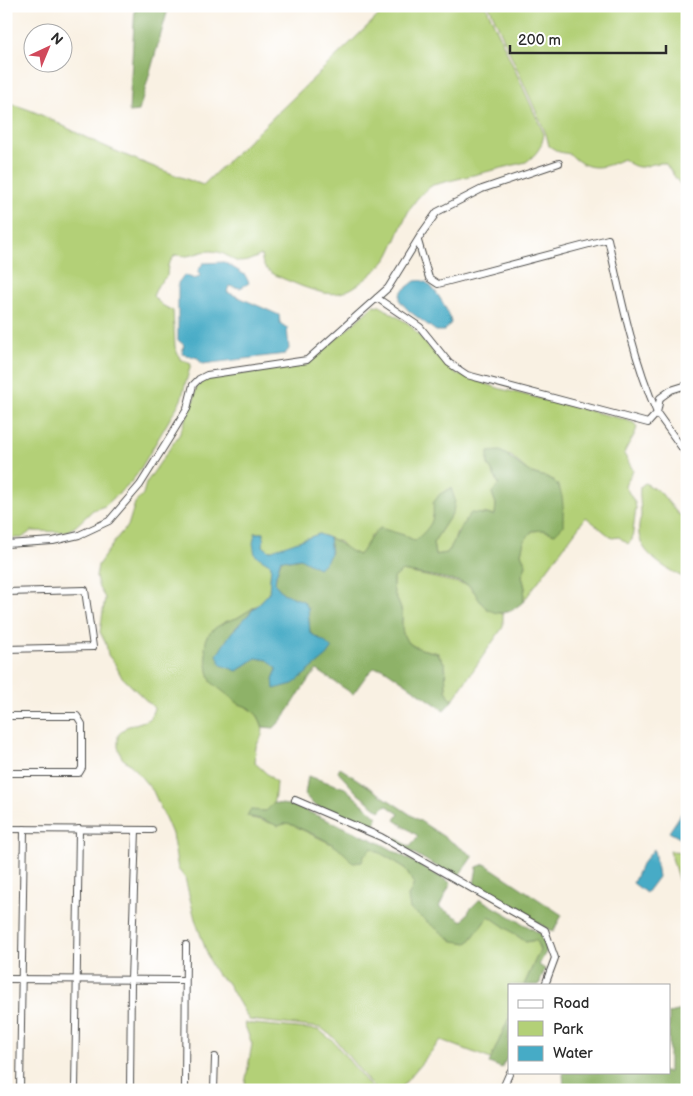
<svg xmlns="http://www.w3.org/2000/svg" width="693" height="1096" font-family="'Balsamiq Sans',sans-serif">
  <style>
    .green { fill: #b3d077; stroke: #6f7e51 }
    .forest { fill: #8eb268; stroke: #5c6e4a }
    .water { fill: #46abc6; stroke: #386b78 }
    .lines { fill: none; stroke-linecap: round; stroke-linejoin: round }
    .minor-casing { stroke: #4a4947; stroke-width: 8 }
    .minor { stroke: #fff; stroke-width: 6 }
  </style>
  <rect width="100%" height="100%" fill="#fff"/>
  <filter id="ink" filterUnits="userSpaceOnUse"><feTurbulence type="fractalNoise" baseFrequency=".02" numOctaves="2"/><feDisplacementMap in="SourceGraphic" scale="10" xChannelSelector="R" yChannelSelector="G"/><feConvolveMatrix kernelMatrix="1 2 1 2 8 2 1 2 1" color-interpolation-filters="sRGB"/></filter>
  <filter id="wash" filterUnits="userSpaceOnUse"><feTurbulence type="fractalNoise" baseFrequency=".0096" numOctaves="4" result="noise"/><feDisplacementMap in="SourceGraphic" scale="20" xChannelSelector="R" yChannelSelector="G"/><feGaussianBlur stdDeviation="1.12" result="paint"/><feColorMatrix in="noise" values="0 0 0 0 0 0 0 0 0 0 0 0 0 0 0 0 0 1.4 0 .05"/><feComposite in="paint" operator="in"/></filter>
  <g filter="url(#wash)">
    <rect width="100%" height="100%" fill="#f9f1e3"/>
    <!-- green -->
    <g class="green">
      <path d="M408 6H486L544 134C542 147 537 154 526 162L433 185C405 203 403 228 389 255 384 264 376 270 368 277 342 298 332 297 301 286 292 282 268 274 264 266 262 263 262 258 261 255 229 272 236 252 210 251 201 251 195 255 187 256 183 256 178 255 175 255L168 265 167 276 158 285 153 296 162 305 173 311 175 347 180 359 191 364 181 400 138 473 131 482 105 506 93 510 76 526 66 532 31 531 22 538H6V103C36 109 60 125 87 138 125 156 163 171 203 185L380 14 400 12Z"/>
      <path d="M489 6H687V194L665 163C644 162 644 175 623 159 603 169 587 172 570 154L559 152 549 146 546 134Z"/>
      <path d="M374 305 380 306 409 324 442 362 457 374 501 389 623 419 634 423 637 427C635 437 627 444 624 454L633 470 625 486 635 503 636 508 632 540 628 544 619 537 612 538 586 517 523 602 525 588 522 576 526 565 521 553 524 541 532 531 543 530 555 534 554 480 529 472 511 456 489 452 488 464 499 484 492 493 496 504 495 516 483 513 457 532 453 544 447 553 435 555 433 543 453 512 434 514 431 526 415 541 404 535H371L367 546 359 555 348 551 340 542 319 534 269 552 263 546 264 533H255L271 565 269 593 256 606 237 618 225 622 207 637C204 662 207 679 229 694 233 697 236 702 241 704 251 709 259 714 262 725 265 735 259 739 256 747 255 751 256 758 255 763L276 782C274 807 275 808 251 818 265 820 274 827 288 823L338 847 347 855 364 856 372 848 404 867 414 884 408 897 468 943 489 916 526 942 536 940 540 950 524 985H509V1018L491 1059 441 1040 399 1090H375L334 1038 321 1028 249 1020 227 982 217 975 211 965 195 919 185 878 178 869 172 834 167 822 153 791 131 765 122 758 118 747V735L126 727 150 719 154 708 121 676 115 664 108 655 106 644 100 632 105 598 99 588 96 577 98 565 120 534 128 526 135 503 143 494 146 483 179 435 194 400 196 388 204 380 209 378 307 365Z"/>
      <path d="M645 483 660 492 678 514 687 518V579C667 570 635 552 639 526 639 522 641 519 641 515 641 505 639 496 640 487Z"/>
      <path d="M402 571 468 585 476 594 482 604 492 610 503 614V627L452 701 446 691 445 664 438 653C422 649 404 648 402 628 401 623 403 618 402 613 398 597 392 597 393 579Z"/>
      <path d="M670 851 687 852V884L679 882Z"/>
      <path d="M244 1023 319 1030 334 1042 373 1090H244L252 1044Z"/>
    </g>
    <!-- forest -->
    <g class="forest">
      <path d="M135 6H169L139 111 129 112Z"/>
      <path d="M500 451C511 456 518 465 528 471 536 476 548 476 554 481 565 490 563 513 563 526L555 534 543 530 532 531 524 541 521 553 526 565 522 576 525 588 523 602C510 613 496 619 482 604 477 598 475 590 468 585 457 579 417 574 402 571L393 579C392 597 398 597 402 613 403 618 401 623 402 628 404 648 422 649 437 653L445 664 446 690 452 701 444 710 383 668H374L366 676 353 694 317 670C300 687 292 711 274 728L263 727 258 716 250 708 239 704 211 682 208 671 205 648 207 636 215 628 225 622 237 618 256 606 231 633 237 671 256 658 268 660 277 669 273 679 325 642 310 633 308 608 303 601 283 593 275 584 276 575 282 558 289 560 331 553 329 538C341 542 347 551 359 555 367 545 370 536 380 528L404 535 415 541C429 527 435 524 433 503L440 494 451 488 455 500 453 512 433 543 435 555 447 553C456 540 460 525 471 513L495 515 496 504 492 493 499 484 488 464V452Z"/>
      <path d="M340 768 473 856 457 878 394 842 396 838 410 847 418 836 395 820 399 814 386 805 380 811 358 794 338 772Z"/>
      <path d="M308 776 345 788 377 817 374 829 314 805 305 795Z"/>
      <path d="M274 803 295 806 380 843 451 883 439 907 463 921 470 909 480 899 541 934 547 950 539 965 545 969 539 985H524L540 950 536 940 526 942 489 916 468 943 453 941 410 909 408 897 414 884 404 867 372 848 364 856 362 862 353 863C338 842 311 834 288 823L278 826 264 820 247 816 250 810 266 811Z"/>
      <path d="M485 864 562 915 553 932 474 885 477 867Z"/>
      <path d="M687 1009V1090H564L563 1072H669V1013Z"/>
      <path d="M509 1018V1054L502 1068 489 1063Z"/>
    </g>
    <!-- water -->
    <g class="water">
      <path d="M224 262 245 275 249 283 240 288 229 286 227 292 279 315 280 323 287 328 289 349 285 354 202 364 198 358 182 354 184 345 178 340V283L184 275 195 279 200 276 198 271 203 263Z"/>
      <path d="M415 281C418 281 421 280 423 281 434 284 450 313 451 323L444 331H436L409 311 400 301V295L402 291Z"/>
      <path d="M255 533H264L263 546 269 551 319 534 329 538C331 553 332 559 318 568L300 558 289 560 281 559 276 575 275 584 283 593 303 601 308 608 310 633 325 642 332 649 327 656 293 684 274 689 273 679 277 669 268 660 256 658 237 671 221 665 217 655 231 633 269 593 271 565 255 555 253 543Z"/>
      <path d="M687 805V838L685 841 669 832Z"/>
      <path d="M654 849 658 877 646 893 633 883 641 865Z"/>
    </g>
  </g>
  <g filter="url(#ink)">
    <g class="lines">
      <defs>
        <g id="minor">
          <path d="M377 298 420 327 449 363 467 375 648 423 657 413C633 358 621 298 608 239L438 284 429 278 418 241"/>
          <path d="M687 385 671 390 660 398 657 413 687 455"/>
          <path d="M6 544 53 541 79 535 109 521 140 485 170 437 187 409 193 385 199 379 207 375 307 360 388 288 422 233 437 212 482 189 559 163"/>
          <path d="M6 592 85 590 93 647 6 649"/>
          <path d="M6 716H77L82 724V768L79 773H6"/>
          <path d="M295 800 381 837 545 930 555 958 545 985"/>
          <path d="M6 829 152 830"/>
          <path d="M6 979 185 980"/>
          <path d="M20 1090 24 829"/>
          <path d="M75 1090 79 829"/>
          <path d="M130 1090 131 980 136 830"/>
          <path d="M185 1090 186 945"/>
          <path d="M214 1090 215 1057"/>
          <path d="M502 1090 510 1072"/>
        </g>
      </defs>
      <!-- minor casing -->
      <use href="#minor" class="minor-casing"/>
      <!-- minor -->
      <use href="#minor" class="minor"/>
    </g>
  </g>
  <!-- margin -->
  <rect width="693" height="1096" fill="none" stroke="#fff" stroke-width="25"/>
  <!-- legend -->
  <rect x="508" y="984" width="162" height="90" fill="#ffffff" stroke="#aaaaaa"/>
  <rect x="518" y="1000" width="25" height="8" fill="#ffffff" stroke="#aaaaaa"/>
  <text x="553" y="1008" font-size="15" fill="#2b2b2b">Road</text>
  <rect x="518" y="1021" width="25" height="15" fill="#b3d077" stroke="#aaaaaa"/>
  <text x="553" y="1034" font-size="15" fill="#2b2b2b">Park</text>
  <rect x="518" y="1046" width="25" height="15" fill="#46abc6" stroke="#aaaaaa"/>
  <text x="553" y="1058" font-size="15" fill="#2b2b2b">Water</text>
  <!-- north arrow -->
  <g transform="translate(48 48) rotate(44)"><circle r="24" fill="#ffffff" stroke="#aaaaaa"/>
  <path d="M0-4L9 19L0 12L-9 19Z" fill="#d1495b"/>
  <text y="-8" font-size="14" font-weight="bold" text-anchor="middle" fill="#2b2b2b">N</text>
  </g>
  <!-- scale -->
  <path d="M510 45v8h156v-8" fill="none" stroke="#2b2b2b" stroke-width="2.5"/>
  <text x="518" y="45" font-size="15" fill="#2b2b2b" stroke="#ffffff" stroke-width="4" paint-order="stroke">200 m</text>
</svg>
